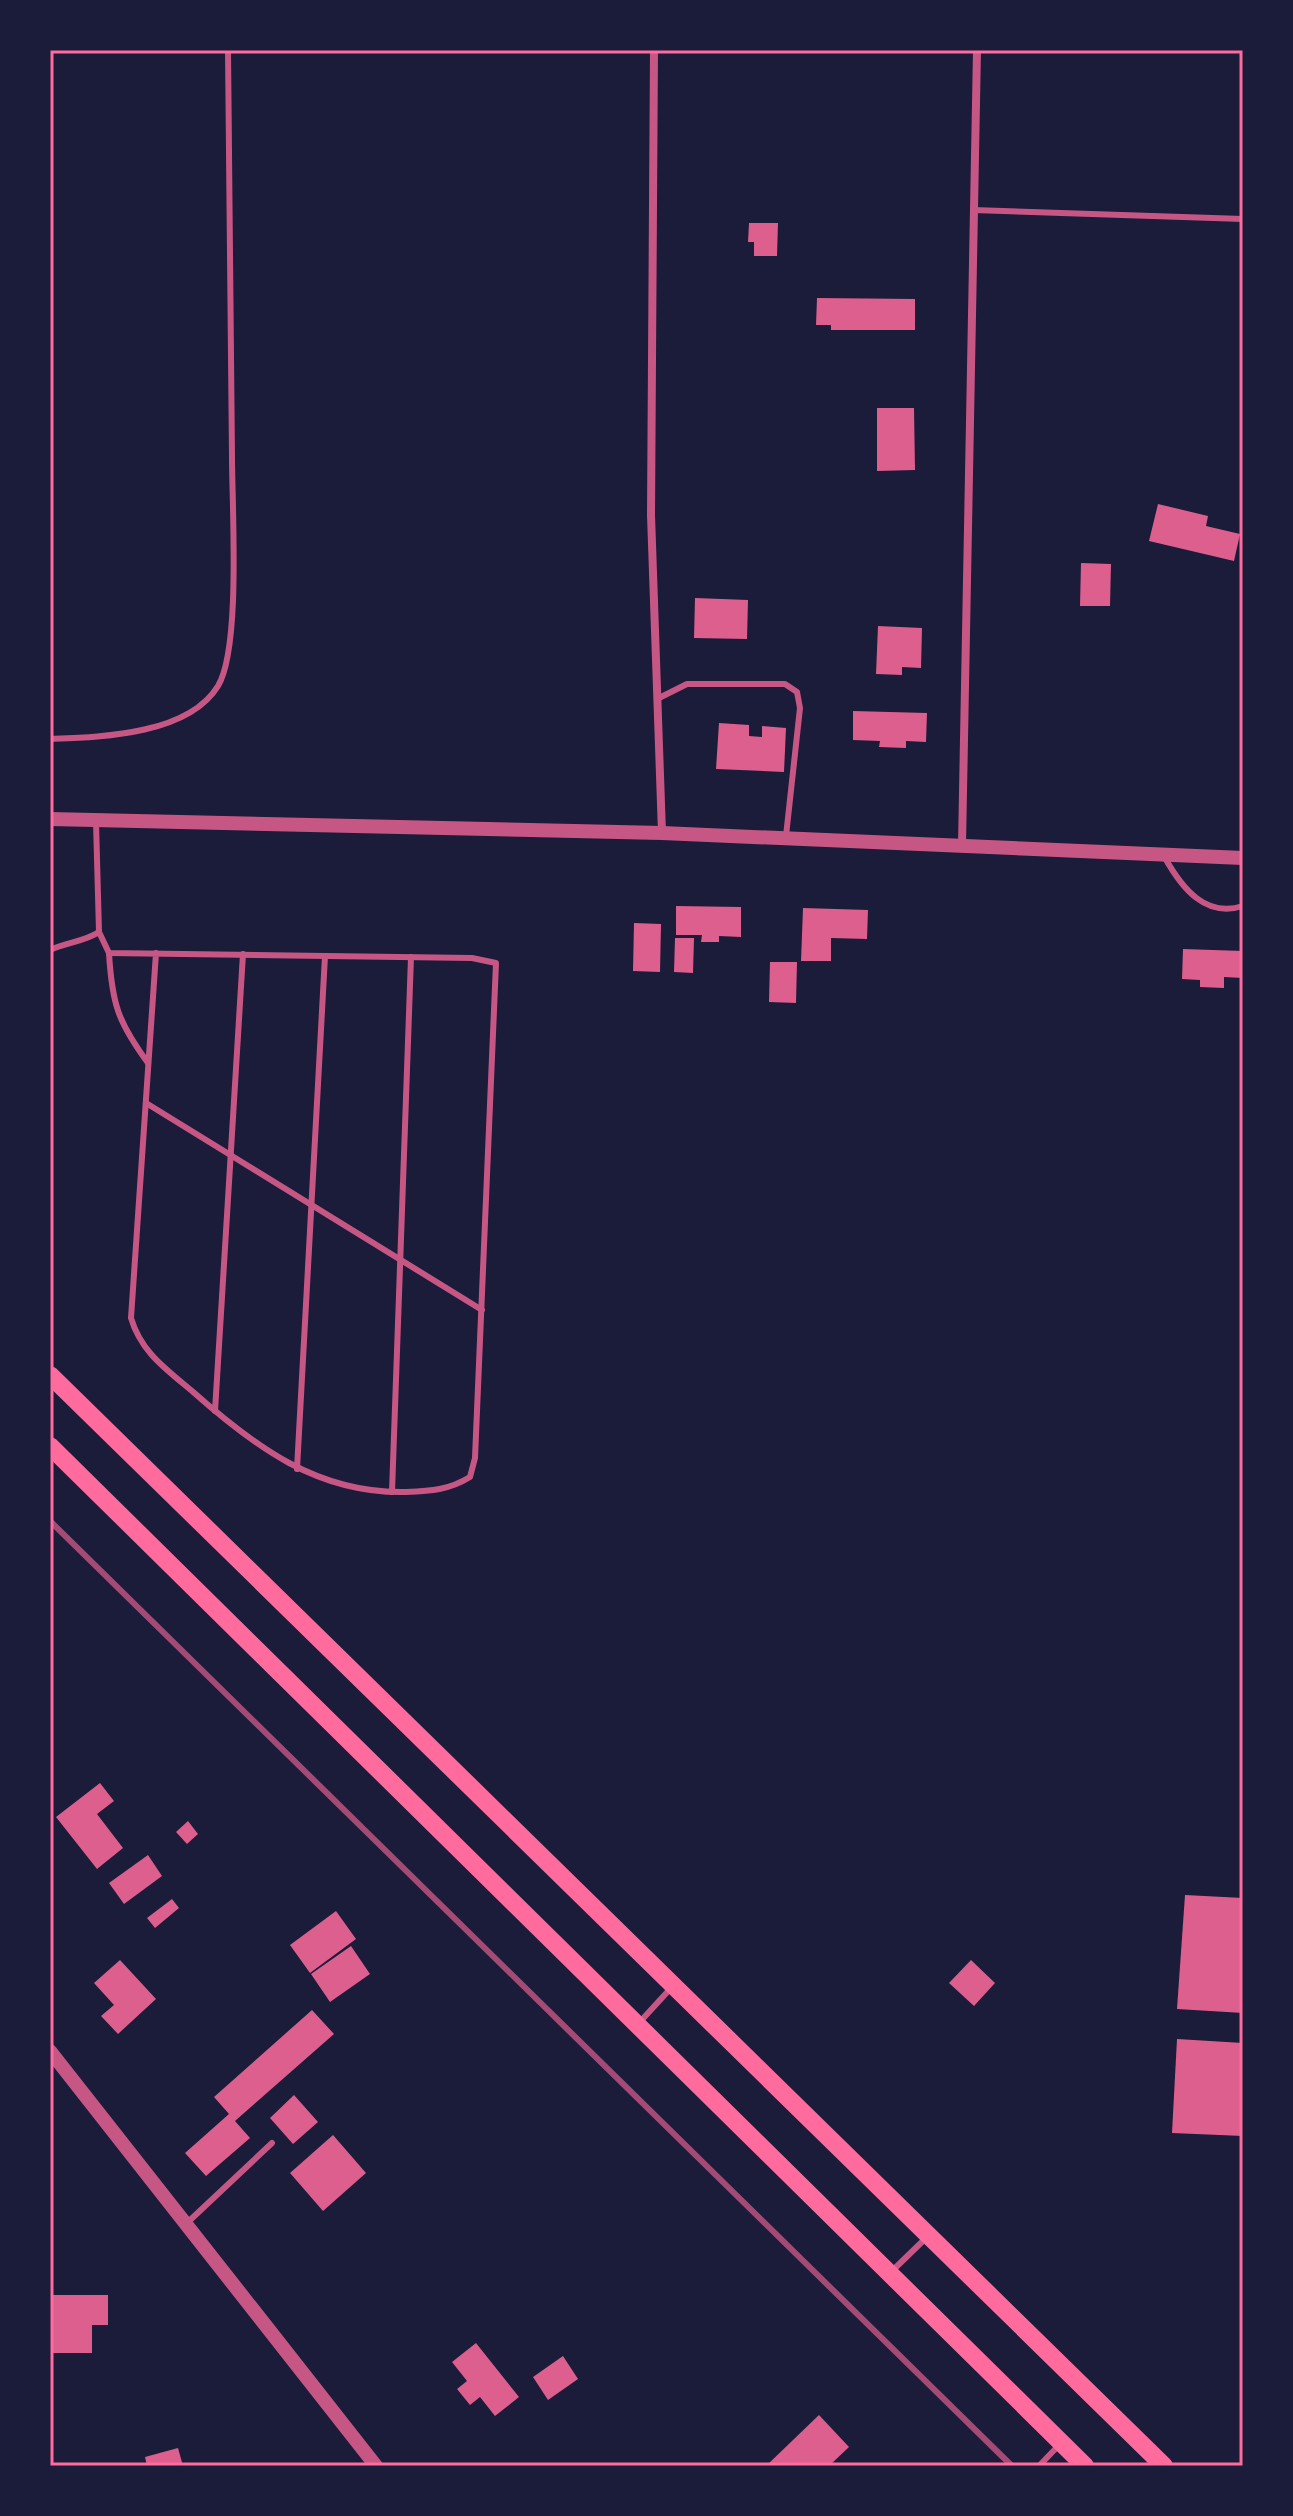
<svg xmlns="http://www.w3.org/2000/svg" width="1293" height="2516" font-family="'Fira Sans',sans-serif">
  <style>
    .building { fill: #dd5f8e }
    .lines { fill: none; stroke-linecap: round; stroke-linejoin: round }
    .service { stroke: #c65784; stroke-width: 6 }
    .minor { stroke: #c65784; stroke-width: 8 }
    .tertiary { stroke: #c65784; stroke-width: 14 }
    .primary { stroke: #ff6b9d; stroke-width: 18 }
    .rail { stroke: #a44b75; stroke-width: 6 }
    .neatline { fill: none; stroke: #ff6b9d; stroke-width: 3 }
  </style>
  <rect width="100%" height="100%" fill="#1b1b3a"/>
  <!-- building -->
  <g class="building">
    <path d="M749 223H778L777 256H754V242H748Z"/>
    <path d="M817 298 915 299V330H831V325H816Z"/>
    <path d="M877 408H914L915 470 877 471Z"/>
    <path d="M1158 504 1208 516 1206 526 1240 534 1234 561 1149 541Z"/>
    <path d="M1081 563 1111 564 1110 606H1080Z"/>
    <path d="M695 598 748 600 747 639 694 638Z"/>
    <path d="M878 626 922 628 921 668 902 667V675L876 674Z"/>
    <path d="M853 711 927 713 926 742 906 741V748L879 747 880 741 853 740Z"/>
    <path d="M719 723 749 725V736L762 737V726L786 728 784 772 716 769Z"/>
    <path d="M676 906 741 907V937L719 936V942H701L702 935H676Z"/>
    <path d="M803 908 868 910 867 939 831 938V961H801Z"/>
    <path d="M634 923 661 924 660 972 633 971Z"/>
    <path d="M675 938H694L693 973 674 972Z"/>
    <path d="M1183 949 1243 951V978L1224 977V988L1200 987V980L1182 979Z"/>
    <path d="M770 962H797L796 1003 769 1002Z"/>
    <path d="M100 1783 114 1801 97 1814 123 1848 97 1869 56 1817Z"/>
    <path d="M188 1821 198 1834 187 1844 176 1832Z"/>
    <path d="M148 1855 162 1876 124 1904 109 1883Z"/>
    <path d="M1185 1895 1243 1898V2013L1177 2009Z"/>
    <path d="M172 1899 179 1908 155 1928 147 1918Z"/>
    <path d="M336 1911 356 1939 310 1973 290 1945Z"/>
    <path d="M351 1946 370 1974 330 2002 311 1974Z"/>
    <path d="M120 1960 156 1999 118 2034 101 2016 114 2005 94 1983Z"/>
    <path d="M971 1960 995 1983 974 2006 949 1983Z"/>
    <path d="M312 2010 334 2034 235 2121 250 2138 206 2176 185 2153 229 2114 214 2097Z"/>
    <path d="M1177 2039 1243 2043V2136L1172 2133Z"/>
    <path d="M294 2095 318 2122 293 2144 270 2118Z"/>
    <path d="M333 2135 366 2173 323 2211 290 2173Z"/>
    <path d="M50 2295H108V2325H92V2353H50Z"/>
    <path d="M476 2343 519 2397 495 2416 480 2397 470 2405 457 2389 467 2381 452 2362Z"/>
    <path d="M563 2356 578 2379 548 2400 533 2377Z"/>
    <path d="M819 2415 849 2447 829 2466H766Z"/>
    <path d="M178 2448 183 2466H147L145 2457Z"/>
  </g>
  <g class="lines">
    <!-- service -->
    <g class="service">
      <path d="M973 210 1243 219"/>
      <path d="M657 699 687 684H785L797 692 800 708 786 836"/>
      <path d="M50 739C101 737 188 735 218 686 241 648 232 508 232 457 230 322 229 186 228 50"/>
      <path d="M1165 858C1182 888 1205 918 1243 906"/>
      <path d="M99 932 109 953C230 954 351 956 472 958L496 963 475 1458 470 1477C449 1490 431 1491 406 1492 318 1494 255 1447 192 1391 166 1369 141 1352 131 1318L156 953"/>
      <path d="M50 950C66 942 84 942 99 932L96 822"/>
      <path d="M109 953C112 1004 118 1022 148 1063"/>
      <path d="M146 1103 482 1310"/>
      <path d="M215 1411 243 954"/>
      <path d="M297 1469 325 956"/>
      <path d="M392 1492 411 957"/>
      <path d="M638 2024 671 1988"/>
      <path d="M187 2223 272 2143"/>
      <path d="M891 2272 926 2238"/>
      <path d="M1039 2466 1059 2445"/>
    </g>
    <!-- minor -->
    <g class="minor">
      <path d="M654 50 651 515 662 833"/>
      <path d="M962 845 977 50"/>
    </g>
    <!-- tertiary -->
    <g class="tertiary">
      <path d="M50 819 662 833 1243 858"/>
      <path d="M50 2051 376 2466"/>
    </g>
    <!-- primary -->
    <g class="primary">
      <path d="M50 1375 1164 2466"/>
      <path d="M50 1446 1085 2466"/>
    </g>
    <!-- rail -->
    <path class="rail" d="M50 1521 1012 2466"/>
  </g>
  <!-- border -->
  <rect width="1293" height="2516" fill="none" stroke="#1b1b3a" stroke-width="104"/>
  <rect x="52" y="52" width="1189" height="2412" class="neatline"/>
</svg>
